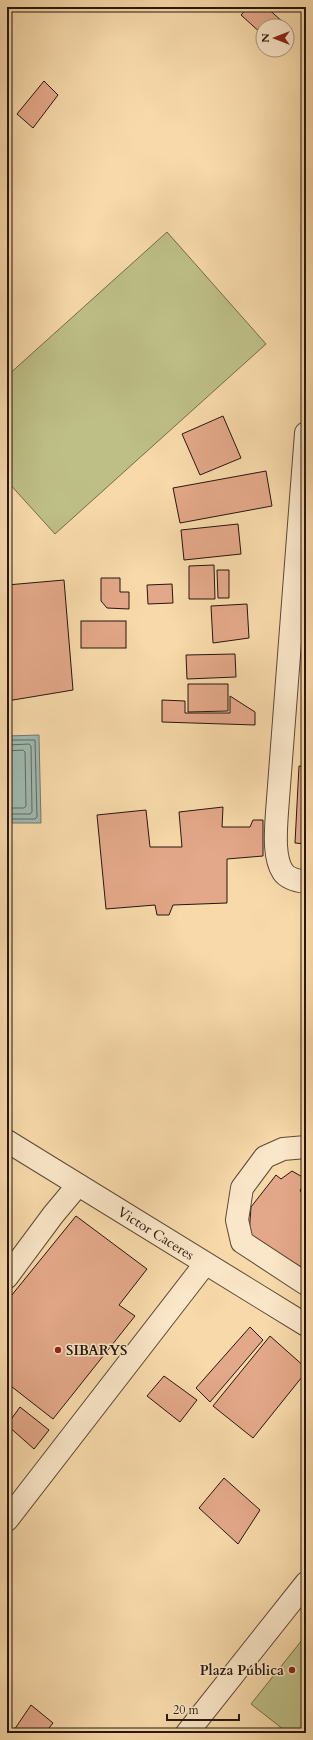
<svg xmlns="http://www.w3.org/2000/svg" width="313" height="1740" font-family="Cardo,serif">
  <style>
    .green { fill: #bebf87; stroke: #726b4a }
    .water { fill: #9eb9b0; stroke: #6e786f }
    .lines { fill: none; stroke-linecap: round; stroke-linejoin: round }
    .shore { stroke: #62685e; stroke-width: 1 }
    .building { fill: #e3a889; stroke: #27170d }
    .minor-casing { stroke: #5b4834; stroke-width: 24 }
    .minor { stroke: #fae6c8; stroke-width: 22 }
    .poi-dot { fill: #8f2418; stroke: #fae6c8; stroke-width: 1.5 }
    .labels { text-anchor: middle; stroke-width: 3; stroke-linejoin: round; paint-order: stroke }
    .street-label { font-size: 14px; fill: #27170d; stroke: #fae6c8 }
    .poi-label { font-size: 14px; font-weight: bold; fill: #27170d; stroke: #fae6c8; text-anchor: start }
  </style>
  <rect width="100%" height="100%" fill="#f7d9aa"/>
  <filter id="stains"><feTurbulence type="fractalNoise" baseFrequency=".005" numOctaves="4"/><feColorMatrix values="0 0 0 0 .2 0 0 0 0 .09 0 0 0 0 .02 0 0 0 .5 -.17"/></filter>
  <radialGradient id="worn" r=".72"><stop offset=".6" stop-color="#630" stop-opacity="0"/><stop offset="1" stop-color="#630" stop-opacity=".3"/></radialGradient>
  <!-- green -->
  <g class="green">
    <path d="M167 232 266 344 55 534 7 481V376Z"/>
    <path d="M306 1635V1733H288L251 1704Z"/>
  </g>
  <!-- water -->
  <path class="water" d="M39 735 41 823H7V736Z"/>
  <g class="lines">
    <!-- shore -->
    <g class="shore">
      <path d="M7 740H35L37 817 35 819H7"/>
      <path d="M7 745 29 744 31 746 32 812 30 814H7"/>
      <path d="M7 751 23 750 25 752 26 806 24 808H7"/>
    </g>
  </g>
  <!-- building -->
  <g class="building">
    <path d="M248 7H266L283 22 280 26H263V35L241 15Z"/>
    <path d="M44 81 58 95 33 128 17 114Z"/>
    <path d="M223 416 241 458 200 475 182 434Z"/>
    <path d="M266 471 272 506 180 523 173 488Z"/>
    <path d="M238 524 241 554 184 560 181 530Z"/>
    <path d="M214 565 215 599H189V566Z"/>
    <path d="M217 570H229V598H218Z"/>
    <path d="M101 578H120V592H129V609L107 608 101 601Z"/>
    <path d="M64 580 73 690 7 701V585Z"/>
    <path d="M172 584 173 603 148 604 147 585Z"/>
    <path d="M247 604 249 638 213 643 211 606Z"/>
    <rect x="81" y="621" width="45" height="27"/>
    <path d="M235 654 236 677 187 679 186 655Z"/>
    <path d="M188 684H228V711L188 712Z"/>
    <path d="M230 696 255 712V725L162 722V700L185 701V713H230Z"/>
    <path d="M299 766 306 767V844L295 843Z"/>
    <path d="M223 807 222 827H250L253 820H263V856L227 859V903L173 905 169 915H157L155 905 106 909 97 815 146 810 150 847H182L179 812Z"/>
    <path d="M292 1171 306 1179 300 1191 306 1195V1270L249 1235 251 1207 276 1175 281 1179Z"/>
    <path d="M76 1216 147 1269 119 1305 135 1316 53 1419 7 1383V1301Z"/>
    <path d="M250 1327 263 1340 210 1402 196 1388Z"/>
    <path d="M270 1336 306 1368V1372L253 1438 213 1406Z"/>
    <path d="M164 1376 197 1400 180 1422 147 1396Z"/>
    <path d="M20 1407 49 1430 34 1449 7 1425Z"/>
    <path d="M224 1478 260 1510 238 1544 199 1508Z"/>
    <path d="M31 1705 53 1723 45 1733H12Z"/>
  </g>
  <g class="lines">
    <defs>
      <g id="minor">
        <path d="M306 433 277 812C276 829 273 857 283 872 288 879 298 881 306 882"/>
        <path d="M7 1141 306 1325"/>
        <path d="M306 1147 283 1149 265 1157 242 1188 237 1220 242 1242 306 1284"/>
        <path d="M7 1277 53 1215 78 1185"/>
        <path d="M7 1520 205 1264"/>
        <path d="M187 1733 306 1583"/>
      </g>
    </defs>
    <!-- minor casing -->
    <use href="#minor" class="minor-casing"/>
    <!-- minor -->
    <use href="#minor" class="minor"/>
  </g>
  <!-- markers -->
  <g class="poi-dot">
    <circle cx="58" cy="1350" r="4"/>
    <circle cx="292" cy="1670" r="4"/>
  </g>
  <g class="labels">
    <!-- street labels -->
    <g class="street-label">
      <text transform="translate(156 1233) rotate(32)" y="5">Victor Caceres</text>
    </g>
    <!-- poi labels -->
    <g class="poi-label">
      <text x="66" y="1355">SIBARYS</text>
      <text x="284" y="1675" text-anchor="end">Plaza Pública</text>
    </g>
  </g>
  <!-- margin -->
  <rect width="313" height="1740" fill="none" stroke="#f7d9aa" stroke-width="24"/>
  <rect x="8" y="8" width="297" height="1724" fill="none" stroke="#27170d" stroke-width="2"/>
  <rect x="12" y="12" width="289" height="1716" fill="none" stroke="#27170d"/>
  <!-- north arrow -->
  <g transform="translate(275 38) rotate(270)"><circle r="19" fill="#fae6c8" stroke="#a6937d"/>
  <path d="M0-3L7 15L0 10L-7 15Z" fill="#8f2418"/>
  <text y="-6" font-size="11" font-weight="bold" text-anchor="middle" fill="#27170d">N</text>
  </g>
  <!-- scale -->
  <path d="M167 1714v6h72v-6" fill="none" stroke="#27170d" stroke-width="2"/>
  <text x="173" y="1714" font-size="12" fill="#27170d" stroke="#fae6c8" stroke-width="3" paint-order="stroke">20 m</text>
  <rect width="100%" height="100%" filter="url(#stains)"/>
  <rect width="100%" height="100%" fill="url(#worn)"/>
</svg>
